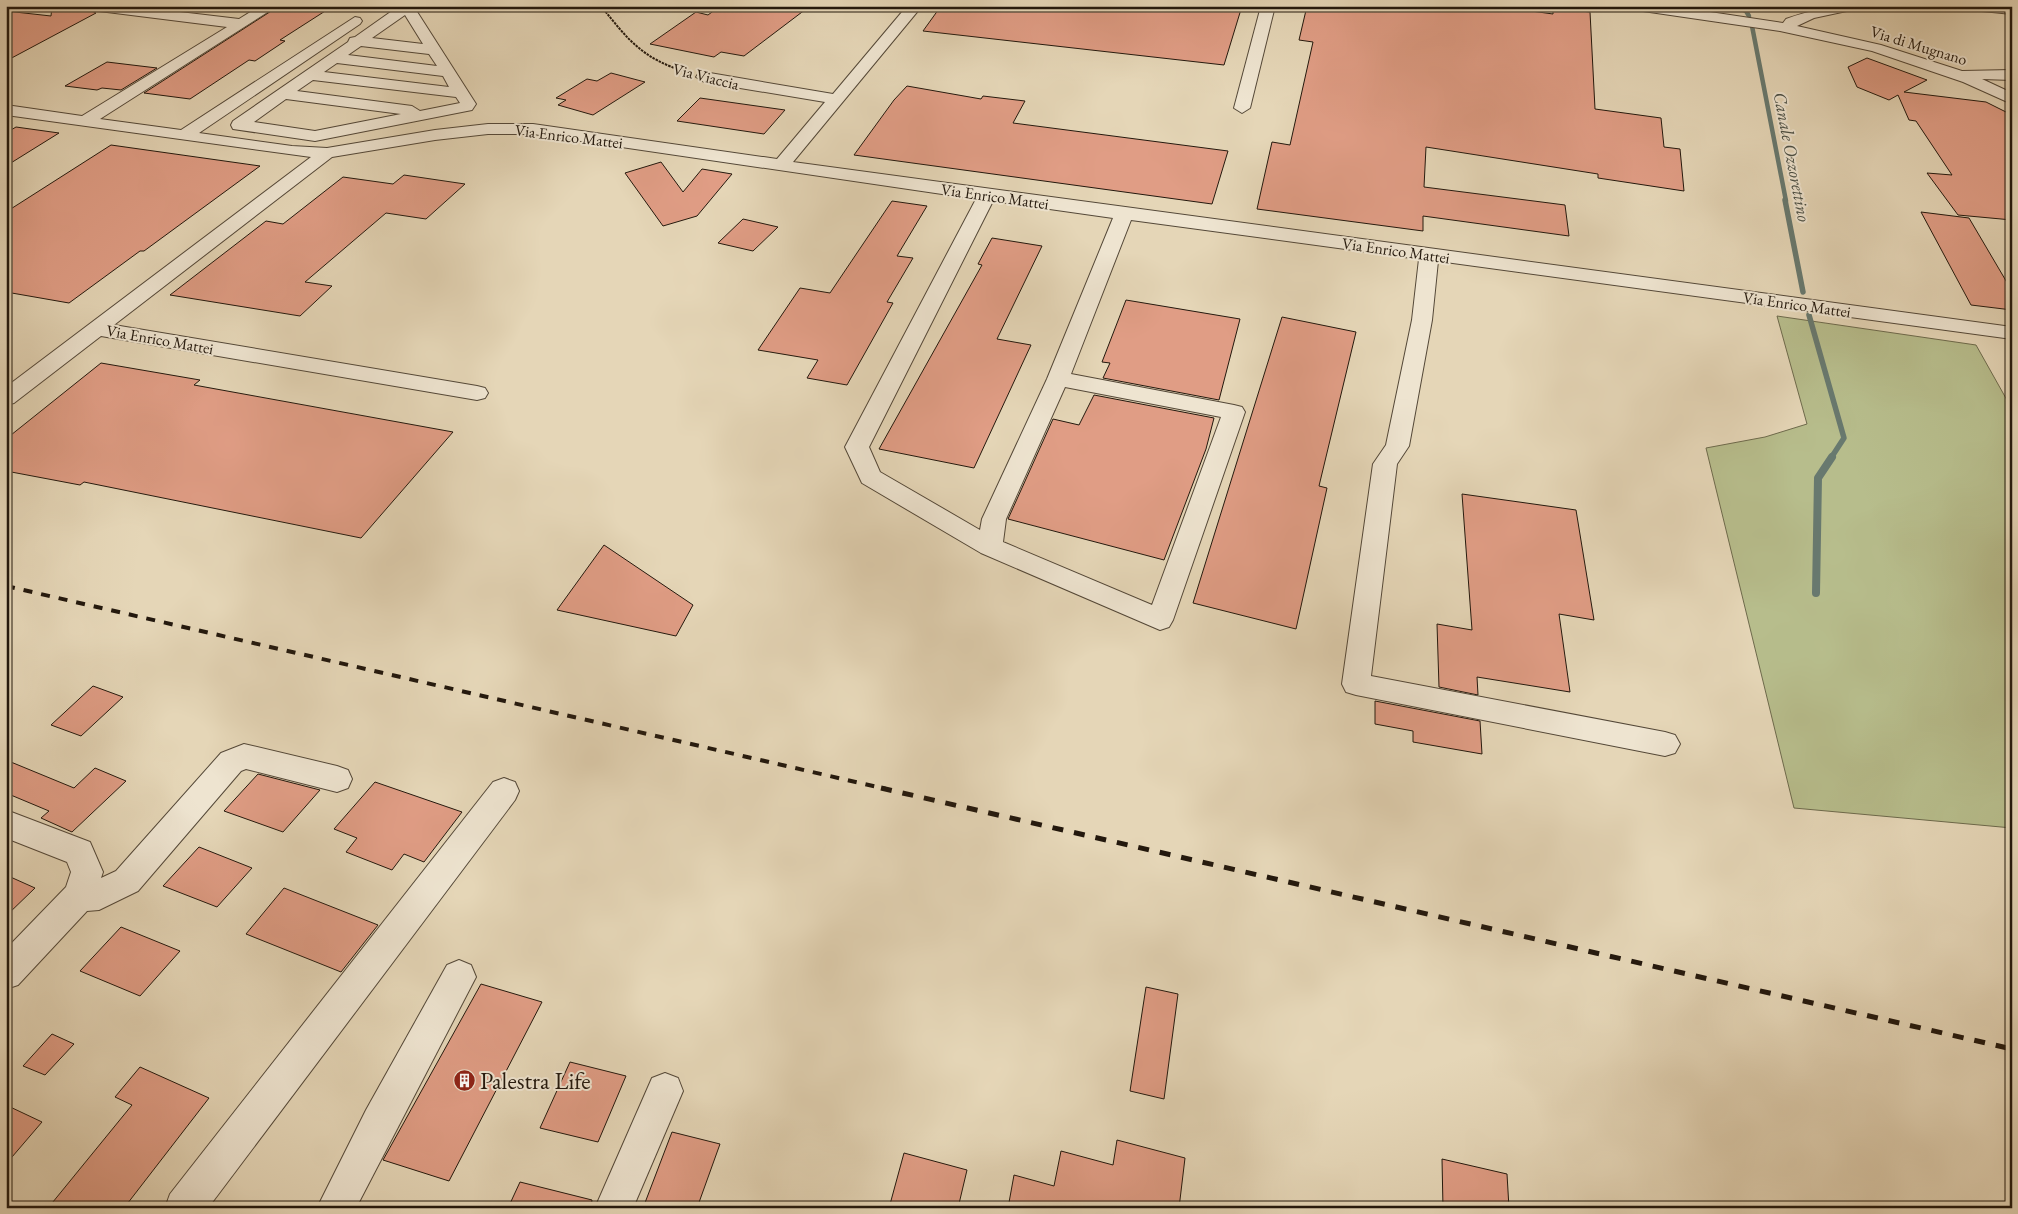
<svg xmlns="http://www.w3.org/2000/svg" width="2018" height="1214" font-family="'EB Garamond',serif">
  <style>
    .green { fill: #b7bd8c; stroke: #6d6a4c }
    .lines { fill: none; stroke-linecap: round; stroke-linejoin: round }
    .stream-far2 { stroke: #68796f; stroke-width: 4.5 }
    .stream-far1 { stroke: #68796f; stroke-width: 5.5 }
    .stream { stroke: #68796f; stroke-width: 8 }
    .building { fill: #e09d85; stroke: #23180d }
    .minor-casing { stroke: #544838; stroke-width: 2 }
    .path { stroke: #23180d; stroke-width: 2; stroke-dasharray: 2.5 1; stroke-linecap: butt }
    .minor { fill: #eee4d0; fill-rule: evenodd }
    .rail-far1 { stroke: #23180d; stroke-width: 4; stroke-dasharray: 9 9; stroke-linecap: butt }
    .rail { stroke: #23180d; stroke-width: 5; stroke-dasharray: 11 11; stroke-linecap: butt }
    .labels { text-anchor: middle; stroke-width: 4; stroke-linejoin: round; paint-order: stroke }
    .far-street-label { font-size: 16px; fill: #23180d; stroke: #eee4d0 }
    .far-water-label { font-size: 18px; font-style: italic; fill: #4b5046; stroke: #eee4d0 }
    .near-poi-label { font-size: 24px; fill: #23180d; stroke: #eee4d0; text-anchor: start }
  </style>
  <rect width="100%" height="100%" fill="#e5d6b7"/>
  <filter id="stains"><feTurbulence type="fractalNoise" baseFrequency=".004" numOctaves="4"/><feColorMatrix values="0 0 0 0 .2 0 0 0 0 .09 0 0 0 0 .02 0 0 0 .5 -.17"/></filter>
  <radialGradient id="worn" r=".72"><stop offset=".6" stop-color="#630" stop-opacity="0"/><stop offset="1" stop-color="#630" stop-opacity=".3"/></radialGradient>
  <!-- green -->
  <path class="green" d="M1777 316 1976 345 2012 409V828L1794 808 1706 448 1765 437 1807 424Z"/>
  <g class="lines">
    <!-- stream-far2 -->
    <g class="stream-far2">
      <path d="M1733 6 1746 11 1749 16"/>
      <path d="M1752 26 1786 201"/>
    </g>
    <!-- stream-far1 -->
    <g class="stream-far1">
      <path d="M1785 200 1803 292"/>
      <path d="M1809 315 1844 438 1831 458"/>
    </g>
    <!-- stream -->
    <path class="stream" d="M1816 593 1818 478 1832 457"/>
  </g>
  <!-- building -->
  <g class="building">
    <path d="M52 6H82L96 13 6 61V11L51 16Z"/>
    <path d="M279 6H333L280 40 285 41 255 61 249 60 190 99 144 93Z"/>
    <path d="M720 6H810L744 56 721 52 714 57 650 44 696 12 708 15Z"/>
    <path d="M941 6H1242L1224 65 923 31Z"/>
    <path d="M1307 6H1495L1553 14V8L1590 12 1595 109 1661 118 1664 147 1680 149 1684 191 1598 178V174L1426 147 1424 187 1565 205 1569 236 1423 216V231L1257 209 1272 142 1290 145 1313 42 1299 40Z"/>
    <path d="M1867 58 1927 80 1904 92 1986 102 2012 115V220L1958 215 1927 173 1952 175 1916 121 1909 120 1898 95 1889 100 1857 87 1848 67Z"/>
    <path d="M107 62 157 68 121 90 102 88 97 90 65 86Z"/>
    <path d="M611 73 645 82 593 115 558 105 566 100 556 98 587 79 597 81Z"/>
    <path d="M907 86 981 99 983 96 1025 101 1013 123 1228 151 1212 204 854 155 894 100Z"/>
    <path d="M700 98 785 110 764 134 677 121Z"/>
    <path d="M16 127 59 133 6 166V133Z"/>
    <path d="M111 145 260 166 144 251H140L69 303 6 292V212Z"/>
    <path d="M661 162 683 192 702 169 732 174 697 216 663 226 625 173Z"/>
    <path d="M404 175 465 184 426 219 386 213 305 282 332 286 300 316 170 295 266 221 283 224 343 177 393 184Z"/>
    <path d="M892 201 927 206 897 256 913 258 887 302 893 303 847 385 807 378 818 360 758 350 800 288 830 293Z"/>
    <path d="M1921 212 1969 218 2012 291V310L1971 305Z"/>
    <path d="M743 219 778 227 753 251 718 243Z"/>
    <path d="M992 238 1042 246 997 339 1031 345 974 468 879 449 982 265 978 264Z"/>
    <path d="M1126 300 1240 319 1219 400 1103 378 1110 363 1102 362Z"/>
    <path d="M1282 317 1356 332 1319 486 1327 488 1296 629 1193 603Z"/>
    <path d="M101 363 200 380 194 385 453 432 361 538 84 482 80 485 6 471V439Z"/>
    <path d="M1094 395 1214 418 1206 449 1164 560 1008 519 1053 419 1079 425Z"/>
    <path d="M1462 494 1576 510 1594 620 1559 614 1570 692 1477 677 1478 695 1439 687 1437 624 1472 630Z"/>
    <path d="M604 545 693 605 676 636 557 610Z"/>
    <path d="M93 686 123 697 81 736 51 725Z"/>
    <path d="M1375 701 1480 721 1482 754 1413 742V731L1375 724Z"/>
    <path d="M6 760 74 788 95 768 126 781 72 832 41 818 49 811 6 793Z"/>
    <path d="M258 774 320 790 283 832 224 811Z"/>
    <path d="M375 782 462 812 424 862 404 854 392 870 346 852 357 838 334 829Z"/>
    <path d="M199 847 252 868 217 907 163 886Z"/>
    <path d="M6 875 35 888 6 916Z"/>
    <path d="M284 888 378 925 341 972 246 934Z"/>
    <path d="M121 927 180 951 140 996 80 971Z"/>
    <path d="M481 984 542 1002 449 1181 383 1160Z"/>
    <path d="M1146 987 1178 994 1164 1099 1130 1091Z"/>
    <path d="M52 1034 74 1044 45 1075 23 1066Z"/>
    <path d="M570 1062 626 1076 598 1142 540 1128Z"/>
    <path d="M140 1067 209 1098 124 1208H48L132 1105 115 1097Z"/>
    <path d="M6 1105 42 1122 6 1164Z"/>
    <path d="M672 1132 720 1144 697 1208H643Z"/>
    <path d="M1117 1140 1185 1158 1179 1208H1008L1014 1175 1054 1186 1061 1151 1113 1165Z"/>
    <path d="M904 1153 967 1170 958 1208H889Z"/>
    <path d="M1442 1159 1507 1174 1509 1208H1443Z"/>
    <path d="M520 1182 592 1200 591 1208H508Z"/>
  </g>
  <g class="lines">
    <defs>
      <g id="minor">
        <path d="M84 6H129L239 19 260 6H277L100 119 181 130 355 17 360 18 362 21 360 24 199 133 292 146 327 148 435 130 488 124H533L777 159 825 102 704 82 696 77 698 74 704 72 833 94 907 6H922L793 162 2012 327V339L1438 261 1432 320 1409 446 1397 464 1371 676 1665 732 1675 735 1680 744 1675 753 1665 756 1356 695 1346 692 1342 684 1373 464 1386 445 1412 320 1419 259 1131 220 1071 374 1234 405 1242 407 1245 412 1173 620 1169 627 1160 630 981 553 862 483 845 447 976 199 533 134H488L435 140 332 157 114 325 477 386 485 388 488 393 485 398 477 400 101 336 14 403 6 405V387L311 157 6 115V105L82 116 227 27 91 10ZM993 201 1113 218 1047 379 982 519 980 530 880 472 869 447ZM1065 387 1221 417 1152 605 1003 542 1006 519Z"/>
        <path d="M399 6 414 7 476 104 472 110 315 141 233 129 231 125 233 121 348 42 350 38 355 37ZM405 15 423 44 372 38ZM361 46 429 54 437 66 348 55ZM337 63 443 76 449 87 324 72ZM313 80 456 97 460 103 420 111 412 106 297 91ZM286 99 401 114 315 131 254 122Z"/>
        <path d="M1261 6H1275L1250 108 1242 113 1234 108Z"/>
        <path d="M1629 6H1670L1783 23 1786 19C1810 10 1832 6 1858 6L1856 9 1814 18 1797 26 1881 45 1962 71 2012 70V80L1982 79 2012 93V104L1963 82 1872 51 1780 31 1636 10Z"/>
        <path d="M1965 6H2012V14L1972 10Z"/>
        <path d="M244 744 337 766 348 770 352 779 348 788 337 792 246 769 241 771 138 891 99 910 87 911 18 985 6 989V949L66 887 71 872 67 862 6 838V810L90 842 103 872 101 878 116 871 221 753Z"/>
        <path d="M504 778 515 782 519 791 515 800 208 1208H165L170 1194 493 782Z"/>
        <path d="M459 960 471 965 476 977 356 1208H317L366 1110 447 965Z"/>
        <path d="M665 1073 678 1078 683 1091 633 1208H595L652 1078Z"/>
      </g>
    </defs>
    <!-- minor casing -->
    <use href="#minor" class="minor-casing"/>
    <!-- path -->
    <path class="path" d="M601 6C629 41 642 58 686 72"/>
    <!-- minor -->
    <use href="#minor" class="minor"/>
    <!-- rail-far1 -->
    <path class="rail-far1" d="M6 586 886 789"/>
    <!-- rail -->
    <path class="rail" d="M881 788 2012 1049"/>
  </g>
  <!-- icons -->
  <defs>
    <symbol id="building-disc" viewBox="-11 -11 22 22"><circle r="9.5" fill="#8f2418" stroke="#eee4d0"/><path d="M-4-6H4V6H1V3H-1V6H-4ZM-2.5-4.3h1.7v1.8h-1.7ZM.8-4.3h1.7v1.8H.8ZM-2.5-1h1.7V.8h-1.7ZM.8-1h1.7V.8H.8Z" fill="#fff"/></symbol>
  </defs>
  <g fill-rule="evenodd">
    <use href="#building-disc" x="452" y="1068" width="25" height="25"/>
  </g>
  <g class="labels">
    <!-- far-street labels -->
    <g class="far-street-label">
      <text transform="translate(1919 45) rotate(17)" y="6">Via di Mugnano</text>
      <text transform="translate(706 76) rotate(14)" y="6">Via Viaccia</text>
      <text transform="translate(569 136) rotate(7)" y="6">Via Enrico Mattei</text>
      <text transform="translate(995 196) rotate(8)" y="6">Via Enrico Mattei</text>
      <text transform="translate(1396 250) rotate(8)" y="6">Via Enrico Mattei</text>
      <text transform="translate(1797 304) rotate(8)" y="6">Via Enrico Mattei</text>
      <text transform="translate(160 339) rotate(10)" y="6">Via Enrico Mattei</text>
    </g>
    <!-- far-water labels -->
    <g class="far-water-label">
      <text transform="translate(1792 157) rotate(79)" y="6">Canale Ozzorettino</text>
    </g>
    <!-- near-poi labels -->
    <g class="near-poi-label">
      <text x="480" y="1089">Palestra Life</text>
    </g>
  </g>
  <!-- margin -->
  <rect width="2018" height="1214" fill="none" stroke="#e5d6b7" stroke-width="25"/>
  <rect x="8" y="8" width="2003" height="1199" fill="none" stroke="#23180d" stroke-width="2.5"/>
  <rect x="12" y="12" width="1993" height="1189" fill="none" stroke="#23180d"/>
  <rect width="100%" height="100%" filter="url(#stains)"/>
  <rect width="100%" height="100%" fill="url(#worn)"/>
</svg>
